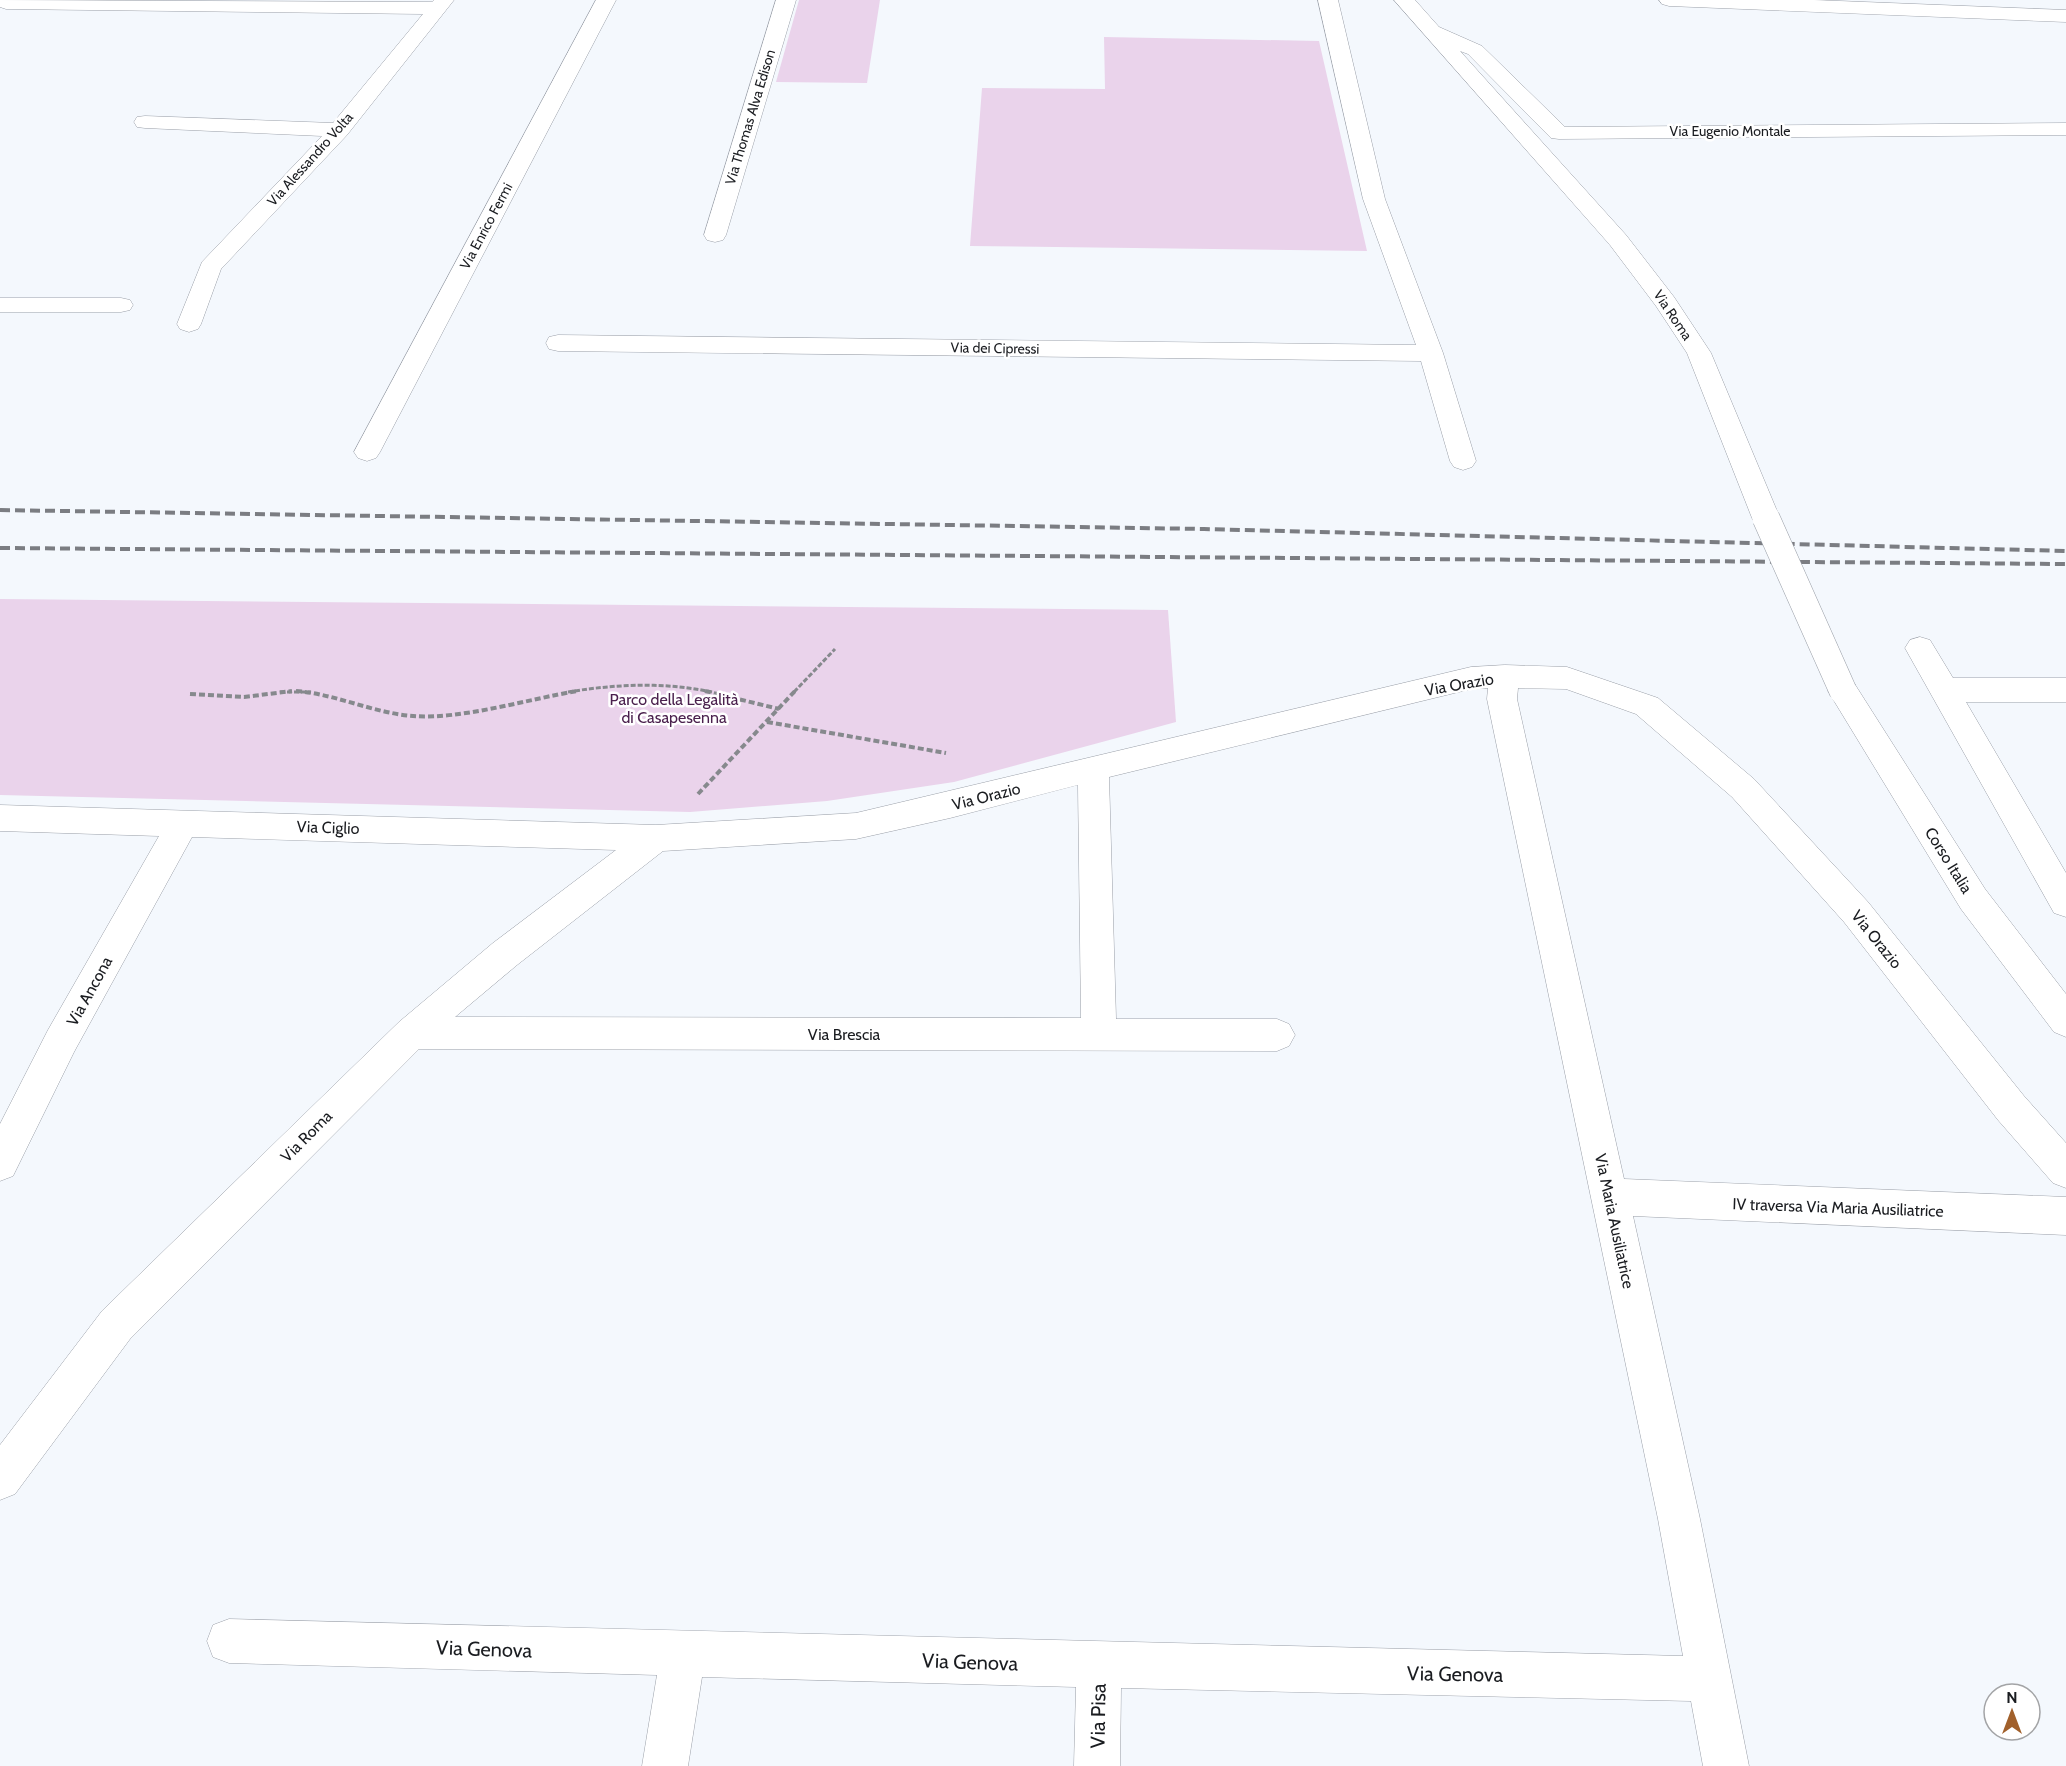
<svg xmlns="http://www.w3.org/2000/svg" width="2066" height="1766" font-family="Cabin,sans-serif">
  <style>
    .green { fill: #ead3eb }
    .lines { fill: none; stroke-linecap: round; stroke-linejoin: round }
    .minor-casing { stroke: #9a9fa8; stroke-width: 1 }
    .path-far1 { stroke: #86898d; stroke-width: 3; stroke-dasharray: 5 2; stroke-linecap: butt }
    .path { stroke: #86898d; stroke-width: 4; stroke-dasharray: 6 3; stroke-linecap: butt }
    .minor { fill: #fff; fill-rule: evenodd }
    .rail { stroke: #7b7d82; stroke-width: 4; stroke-dasharray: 10 5; stroke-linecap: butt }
    .minor-bridge-casing { stroke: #9a9fa8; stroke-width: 28; stroke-linecap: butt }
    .minor-bridge { stroke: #fff; stroke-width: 27 }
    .labels { text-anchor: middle; stroke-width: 5; stroke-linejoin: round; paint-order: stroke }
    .far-street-label { font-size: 14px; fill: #1a1c20; stroke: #fff }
    .street-label { font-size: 16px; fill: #1a1c20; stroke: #fff }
    .park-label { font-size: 16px; fill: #4b214e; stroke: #fff }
    .near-street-label { font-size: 20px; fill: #1a1c20; stroke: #fff }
  </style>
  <rect width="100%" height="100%" fill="#f4f8fd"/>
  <!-- green -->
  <g class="green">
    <path d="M799 0H880L867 83 776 82Z"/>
    <path d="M1104 37 1319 41 1367 251 970 246 982 88 1105 89Z"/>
    <path d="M0 599 1168 610 1176 722 954 782 827 801 690 812 0 795Z"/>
  </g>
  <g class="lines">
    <defs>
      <g id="minor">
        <path d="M0 0 432 2 434 0H454L347 135 221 269 201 324 198 329 189 332 180 329 177 324 202 262 322 136 145 128 137 127 134 122 137 117 145 116 333 123 423 14 6 9 0 7Z"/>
        <path d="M596 0H616L380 452 376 458 367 461 358 458 354 452Z"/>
        <path d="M776 0H796L726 235 723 240 715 242 707 240 704 235Z"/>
        <path d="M1318 0H1338L1385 199 1443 353 1476 461 1472 467 1463 470 1454 467 1450 461 1421 361 558 351 549 349 546 343 549 337 558 335 1416 345 1363 199Z"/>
        <path d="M1394 0H1415L1439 27 1482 46 1565 127 2066 123V135L1559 139 1551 138 1468 54 1460 51 1626 235 1674 297 1711 353 1780 518 1776 525 1766 528 1756 525 1752 518 1687 353 1656 306 1610 245Z"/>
        <path d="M1659 0H1814L2066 10V22L1669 6 1662 4Z"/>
        <path d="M0 298H121L130 300 133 305 130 310 121 312H0Z"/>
        <path d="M1920 637 1930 640 1953 678H2066V702H1966L2066 873V917L2054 913 1905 648 1910 640Z"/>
        <path d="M1505 665 1567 667 1658 698 1754 779 1868 902 2024 1096 2066 1143V1188L2053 1183 1998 1120 1844 922 1732 797 1636 714 1566 689 1518 688 1517 699 1624 1179 2066 1197V1235L1633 1216 1700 1519 1749 1766H1703L1691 1701 1121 1688 1120 1766H1074L1076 1687 702 1677 688 1766H642L657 1675 229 1663 213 1657 207 1641 213 1625 229 1619 1683 1656 1658 1519 1487 699 1488 688 1471 689 1109 777 1116 1019H1277L1289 1024 1295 1035 1289 1046 1277 1051 419 1049 130 1339 15 1494 0 1500V1445L102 1311 399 1022 493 943 616 850 192 837 74 1052 13 1176 0 1181V1124L48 1030 159 836 0 831V805L656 825 856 813 1471 667ZM1078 785 1081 1018 455 1017 517 965 663 851 856 839 950 818Z"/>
        <path d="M1843 679 1854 683 1985 889 2066 994V1037L2054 1032 1961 909 1828 691 1832 683Z"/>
      </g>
    </defs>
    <!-- minor casing -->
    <use href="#minor" class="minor-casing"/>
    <!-- path-far1 -->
    <g class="path-far1">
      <path d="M280 692H311"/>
      <path d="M568 692C617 684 664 682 712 692"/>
      <path d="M794 692 835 649"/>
    </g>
    <!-- path -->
    <g class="path">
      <path d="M296 691C336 694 373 713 413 716 460 720 529 699 577 691"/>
      <path d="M705 691 779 709"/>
      <path d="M190 694 244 697 292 691"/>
      <path d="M767 722 946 753"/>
      <path d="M698 794 795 691"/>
    </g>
    <!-- minor -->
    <use href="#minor" class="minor"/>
    <!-- rail -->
    <g class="rail">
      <path d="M0 510 1204 529 2066 551"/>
      <path d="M0 548 2066 564"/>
    </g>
    <defs>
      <path id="minor-bridge" d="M1766 518 1843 691"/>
    </defs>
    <!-- minor-bridge casing -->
    <use href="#minor-bridge" class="minor-bridge-casing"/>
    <!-- minor-bridge -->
    <use href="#minor-bridge" class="minor-bridge"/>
  </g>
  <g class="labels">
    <!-- far-street labels -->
    <g class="far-street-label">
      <text transform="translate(750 117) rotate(-73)" y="5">Via Thomas Alva Edison</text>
      <text x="1730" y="136">Via Eugenio Montale</text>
      <text transform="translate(310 159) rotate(-48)" y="5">Via Alessandro Volta</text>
      <text transform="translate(486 226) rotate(-62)" y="5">Via Enrico Fermi</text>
      <text transform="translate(1673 315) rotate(56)" y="5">Via Roma</text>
      <text transform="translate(995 348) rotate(1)" y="5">Via dei Cipressi</text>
    </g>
    <!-- street labels -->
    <g class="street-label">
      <text transform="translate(1459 684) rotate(-10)" y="6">Via Orazio</text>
      <text transform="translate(986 796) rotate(-14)" y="6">Via Orazio</text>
      <text transform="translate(328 827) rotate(2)" y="6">Via Ciglio</text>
      <text transform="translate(1949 860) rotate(58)" y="6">Corso Italia</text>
      <text transform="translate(1877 939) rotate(51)" y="6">Via Orazio</text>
      <text transform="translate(89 991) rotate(-61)" y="6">Via Ancona</text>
      <text x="844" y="1040">Via Brescia</text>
      <text transform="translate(306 1136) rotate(-45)" y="6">Via Roma</text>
      <text transform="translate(1838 1207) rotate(2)" y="6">IV traversa Via Maria Ausiliatrice</text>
      <text transform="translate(1615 1221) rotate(78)" y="6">Via Maria Ausiliatrice</text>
    </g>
    <!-- park labels -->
    <g class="park-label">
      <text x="674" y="705">Parco della Legalità<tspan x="674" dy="18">di Casapesenna</tspan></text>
    </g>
    <!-- near-street labels -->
    <g class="near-street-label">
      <text transform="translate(484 1649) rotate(2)" y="7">Via Genova</text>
      <text transform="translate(970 1662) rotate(2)" y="7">Via Genova</text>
      <text transform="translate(1455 1674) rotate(1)" y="7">Via Genova</text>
      <text transform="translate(1098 1716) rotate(-89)" y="7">Via Pisa</text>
    </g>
  </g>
  <!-- north arrow -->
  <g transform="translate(2012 1712)"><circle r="28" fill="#ffffff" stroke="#a3a4a6" stroke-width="1.5"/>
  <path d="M0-4.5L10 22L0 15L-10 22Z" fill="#a1602b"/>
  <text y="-9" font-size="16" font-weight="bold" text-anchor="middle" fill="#1a1c20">N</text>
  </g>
</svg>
